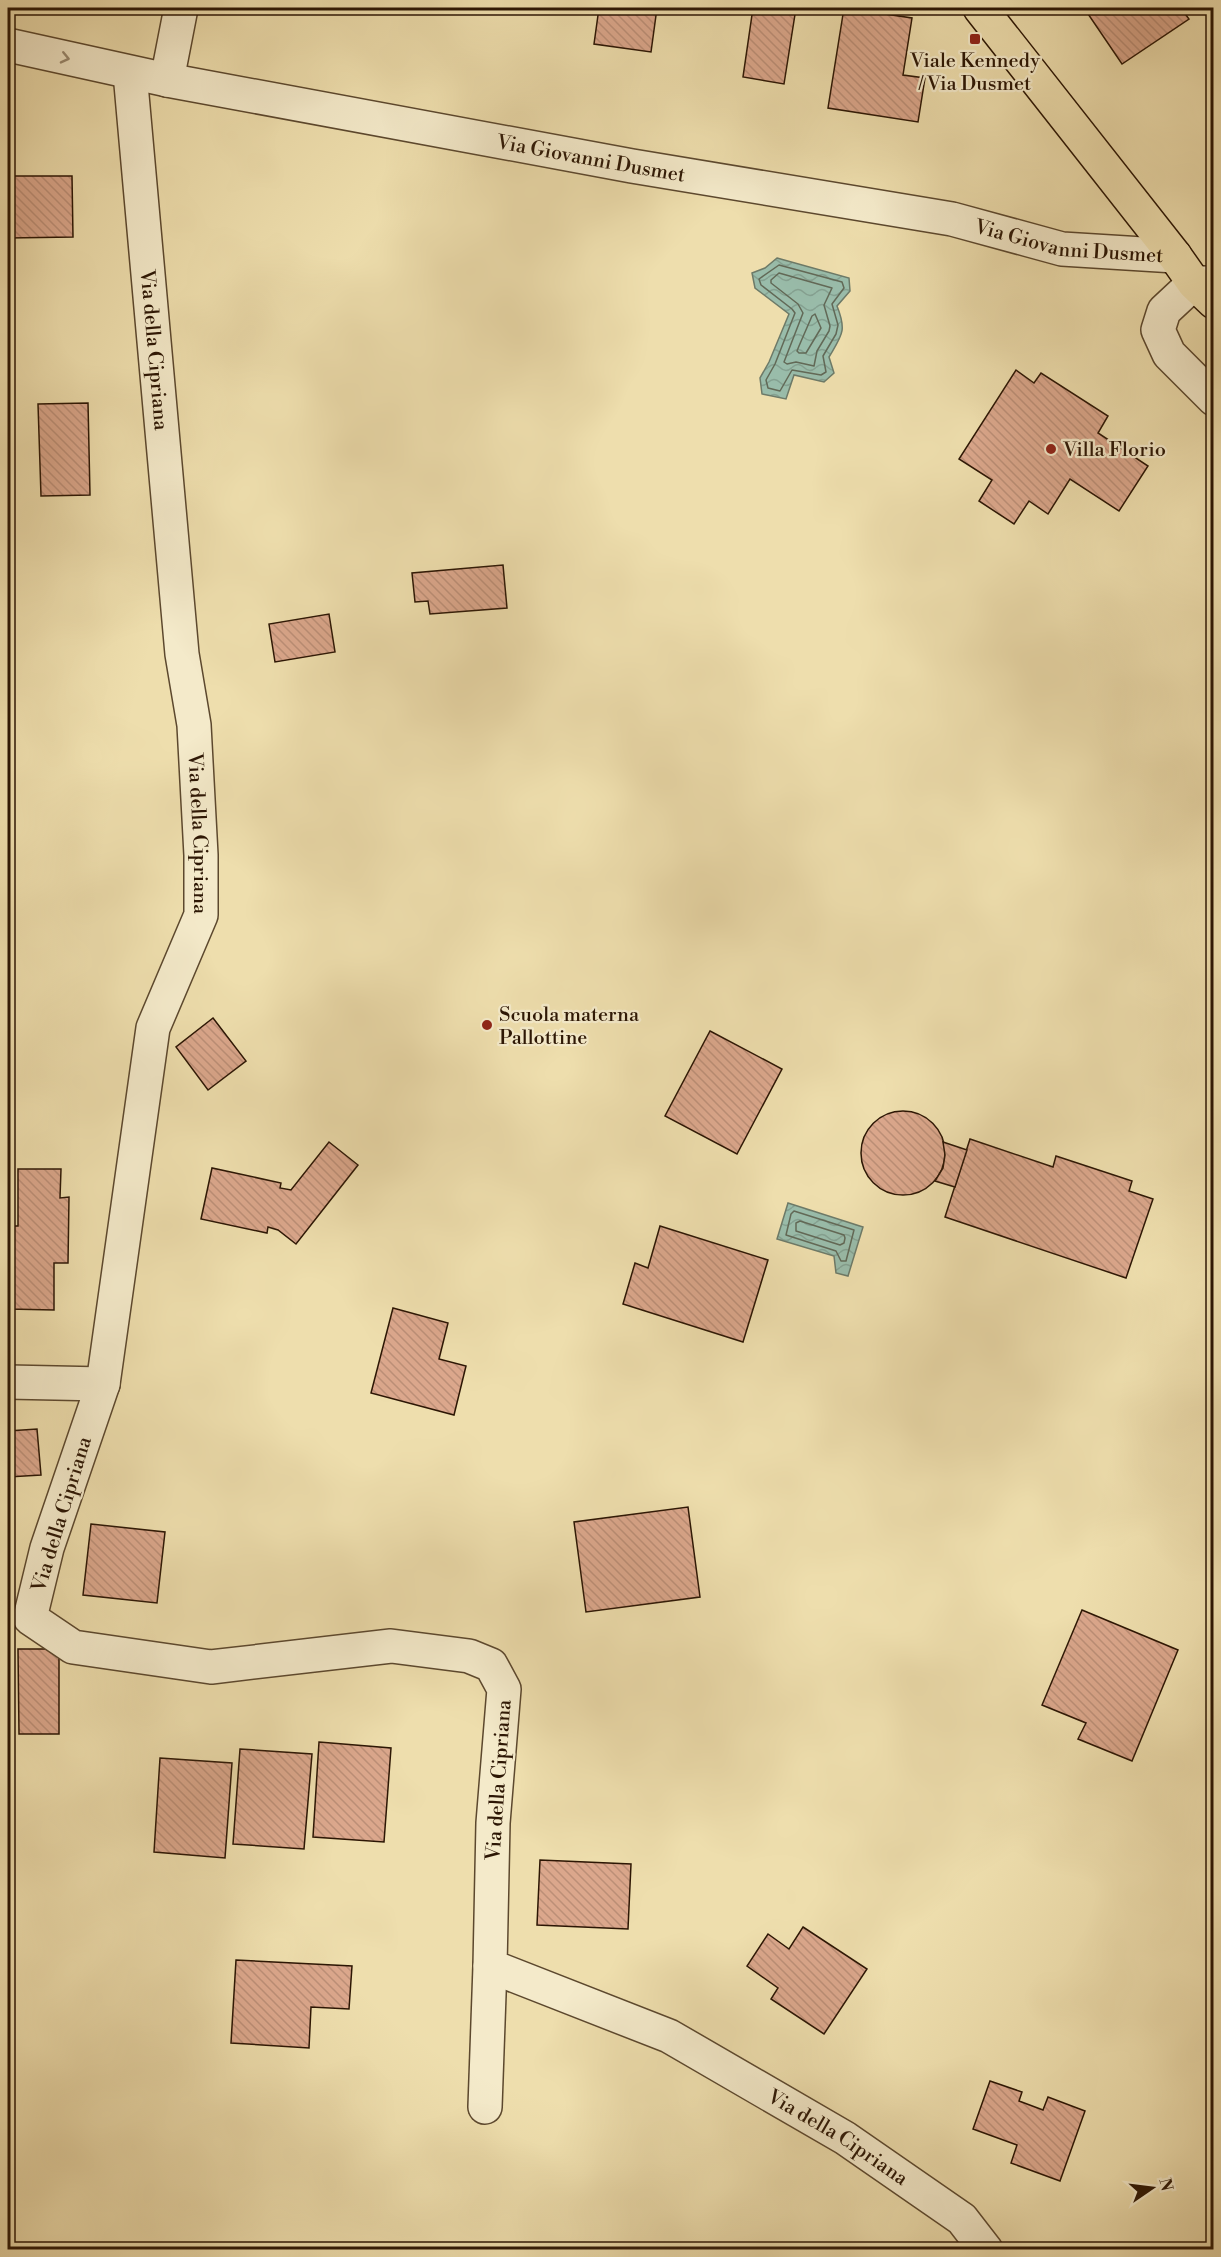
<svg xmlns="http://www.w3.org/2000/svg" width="1221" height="2257" font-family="'Libre Bodoni',serif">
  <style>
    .water { fill: url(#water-waves); stroke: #6d7a68; stroke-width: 1.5 }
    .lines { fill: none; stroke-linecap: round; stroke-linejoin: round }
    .shore { stroke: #626957; stroke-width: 1.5 }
    .building { fill: url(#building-back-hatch); stroke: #2c1604; stroke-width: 1.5 }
    .minor-casing { stroke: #5c482e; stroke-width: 36 }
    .major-casing { stroke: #2c1604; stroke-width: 36 }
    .minor { stroke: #f4eaca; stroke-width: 33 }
    .major { stroke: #eedead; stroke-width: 33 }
    .oneway { stroke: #9a8b71 }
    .poi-dot { fill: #8f2418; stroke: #f4eaca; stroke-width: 2 }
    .labels { text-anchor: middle; stroke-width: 4.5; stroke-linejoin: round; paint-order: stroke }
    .poi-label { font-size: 20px; fill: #2c1604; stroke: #f4eaca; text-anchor: start }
    .street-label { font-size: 20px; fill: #2c1604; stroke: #f4eaca }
  </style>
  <defs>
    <pattern id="water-waves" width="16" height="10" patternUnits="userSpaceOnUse" patternTransform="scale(1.5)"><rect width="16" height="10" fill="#99bcaa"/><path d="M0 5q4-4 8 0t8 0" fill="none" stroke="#84a191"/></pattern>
    <pattern id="building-back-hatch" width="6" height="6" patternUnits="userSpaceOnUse" patternTransform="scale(1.5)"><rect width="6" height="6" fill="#dba78c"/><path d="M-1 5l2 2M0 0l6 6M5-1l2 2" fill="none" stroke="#bc8f77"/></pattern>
  </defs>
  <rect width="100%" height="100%" fill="#eedead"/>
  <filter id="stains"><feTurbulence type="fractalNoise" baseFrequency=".00333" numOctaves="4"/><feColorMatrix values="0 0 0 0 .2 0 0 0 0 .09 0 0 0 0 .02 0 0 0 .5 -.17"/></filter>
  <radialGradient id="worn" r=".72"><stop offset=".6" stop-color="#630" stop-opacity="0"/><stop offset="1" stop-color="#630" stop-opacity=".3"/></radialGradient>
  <!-- water -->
  <g class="water">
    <path d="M777 258 849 278 850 291 837 306C847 331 842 335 829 357L834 373 824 382 794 375 786 399 762 394 760 378 769 362 789 314 755 288 752 273 765 268Z"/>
    <path d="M788 1203 863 1227 848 1276 836 1273 834 1256 777 1239Z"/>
  </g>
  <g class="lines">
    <!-- shore -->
    <g class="shore">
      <path d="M779 265 842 282 844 288 832 304 838 325 836 334 823 356 826 372 821 375 792 370 780 391 768 388 766 380 775 364 795 313 792 309 761 285 759 279Z"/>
      <path d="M779 273 832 288 824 305 830 326 829 331 817 351 814 366 796 362 787 364 784 362 803 313 798 304 771 283V280Z"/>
      <path d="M815 314 821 328 806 353H799L797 351 799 346 812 316Z"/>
      <path d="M794 1211 854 1230 846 1261H841L836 1251 786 1235 791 1214Z"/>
      <path d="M800 1221 844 1235 845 1238 844 1243 840 1245 796 1231V1223Z"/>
    </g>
  </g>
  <!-- building -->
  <g class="building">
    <path d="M599 8H657L651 52 594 44Z"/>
    <path d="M753 8H796L784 84 743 77Z"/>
    <path d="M844 8 912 18 903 75 925 78 918 122 828 108Z"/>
    <path d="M1084 8H1181L1189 19 1122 64Z"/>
    <path d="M8 176H72L73 237 8 238Z"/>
    <path d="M1016 370 1034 383 1041 373 1108 416 1098 433 1148 466 1119 511 1070 479 1048 514 1029 501 1014 524 979 501 992 480 959 459Z"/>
    <path d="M88 403 90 495 41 496 38 404Z"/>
    <path d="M503 565 507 608 430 614 428 601 415 602 412 573Z"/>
    <path d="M329 614 335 652 275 662 269 624Z"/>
    <path d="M213 1018 246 1061 208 1090 176 1047Z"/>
    <path d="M710 1031 782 1069 737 1154 665 1116Z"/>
    <circle cx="903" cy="1153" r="42"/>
    <path d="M970 1139 1053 1167 1056 1156 1132 1181 1129 1191 1153 1199 1126 1278 945 1217Z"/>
    <path d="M329 1142 358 1165 296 1244 278 1230 268 1227 267 1233 201 1219 212 1168 281 1183 280 1188 291 1190Z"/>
    <path d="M943 1142 967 1150 955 1187 935 1181 943 1168 945 1155Z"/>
    <path d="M18 1169H61L60 1198 69 1197 68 1263H54V1310L8 1309V1226H18Z"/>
    <path d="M660 1226 768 1260 743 1342 623 1304 635 1263 648 1268Z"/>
    <path d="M393 1308 448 1323 439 1359 466 1366 454 1415 371 1393Z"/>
    <path d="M37 1429 41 1475 8 1477V1431Z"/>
    <path d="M688 1507 700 1597 586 1612 574 1522Z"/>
    <path d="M91 1524 165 1532 157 1603 83 1595Z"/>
    <path d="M1082 1610 1178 1650 1132 1761 1078 1739 1086 1723 1042 1705Z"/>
    <path d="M18 1649H59V1734H19Z"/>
    <path d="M319 1742 391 1748 384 1842 313 1837Z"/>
    <path d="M240 1749 312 1754 304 1849 233 1844Z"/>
    <path d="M160 1758 232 1763 225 1858 154 1852Z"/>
    <path d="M540 1860 631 1864 628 1929 537 1925Z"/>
    <path d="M803 1927 867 1969 824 2034 771 1999 778 1988 747 1966 768 1934 789 1949Z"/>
    <path d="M236 1960 352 1966 349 2009 311 2007 309 2048 231 2043Z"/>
    <path d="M990 2081 1022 2092 1019 2101 1043 2110 1048 2097 1085 2111 1060 2181 1011 2163 1017 2145 973 2129Z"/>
  </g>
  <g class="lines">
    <defs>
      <g id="minor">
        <path id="s1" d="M8 45 167 80 632 166 952 219 1062 249 1175 256"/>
        <path id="s2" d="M130 73 182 654 194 725 201 855V915L153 1028 103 1384 47 1548 30 1618 73 1647 211 1667 391 1646 469 1656 491 1665 504 1689 493 1823 490 1966 669 2036 845 2138 962 2219 986 2250"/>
        <path d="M167 80 181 8"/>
        <path d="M1214 283H1194L1164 311 1158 330 1169 354 1214 399"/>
        <path d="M8 1382 103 1384"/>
        <path d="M485 2107 490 1966"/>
      </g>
      <path id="major" d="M980 8 1175 256 1194 283 1214 302"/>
    </defs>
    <!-- minor casing -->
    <use href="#minor" class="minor-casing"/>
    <!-- major casing -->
    <use href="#major" class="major-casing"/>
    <!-- minor -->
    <use href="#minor" class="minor"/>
    <!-- major -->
    <use href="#major" class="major"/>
  </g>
  <!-- one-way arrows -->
  <defs><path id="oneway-chevron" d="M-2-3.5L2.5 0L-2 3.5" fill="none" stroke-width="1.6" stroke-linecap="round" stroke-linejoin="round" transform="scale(1.5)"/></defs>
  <use class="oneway" href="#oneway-chevron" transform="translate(65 58) rotate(13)"/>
  <!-- markers -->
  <g class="poi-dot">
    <rect x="969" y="33" width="12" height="12" rx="3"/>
    <circle cx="1051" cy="449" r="6"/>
    <circle cx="487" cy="1025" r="6"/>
  </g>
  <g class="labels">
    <!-- poi labels -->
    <g class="poi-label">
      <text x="975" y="67" text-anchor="middle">Viale Kennedy<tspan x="975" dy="23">/ Via Dusmet</tspan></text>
      <text x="1063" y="456">Villa Florio</text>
      <text x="499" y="1021">Scuola materna<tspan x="499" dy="23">Pallottine</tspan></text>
    </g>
    <!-- street labels -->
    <g class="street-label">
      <text dy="7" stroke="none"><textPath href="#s1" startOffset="594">Via Giovanni Dusmet</textPath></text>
      <text dy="7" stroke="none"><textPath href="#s1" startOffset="1080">Via Giovanni Dusmet</textPath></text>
      <text dy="7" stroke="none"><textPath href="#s2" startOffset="278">Via della Cipriana</textPath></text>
      <text dy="7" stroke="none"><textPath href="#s2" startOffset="764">Via della Cipriana</textPath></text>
      <text transform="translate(61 1514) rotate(-73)" y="7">Via della Cipriana</text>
      <text transform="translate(498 1780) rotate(-86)" y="7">Via della Cipriana</text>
      <text dy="7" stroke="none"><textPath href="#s2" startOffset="2742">Via della Cipriana</textPath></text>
    </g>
  </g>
  <!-- margin -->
  <rect width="1221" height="2257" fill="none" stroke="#eedead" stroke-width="30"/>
  <rect x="9" y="9" width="1203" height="2239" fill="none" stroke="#2c1604" stroke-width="3"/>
  <rect x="15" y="15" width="1191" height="2227" fill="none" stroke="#2c1604" stroke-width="1.5"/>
  <!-- north arrow -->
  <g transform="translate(1152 2188) rotate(76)" stroke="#f4eaca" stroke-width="4.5" paint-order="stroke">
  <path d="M0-4.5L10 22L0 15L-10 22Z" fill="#2c1604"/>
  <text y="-9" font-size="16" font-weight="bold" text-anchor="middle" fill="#2c1604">N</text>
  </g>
  <rect width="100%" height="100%" filter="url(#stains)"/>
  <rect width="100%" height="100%" fill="url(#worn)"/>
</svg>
